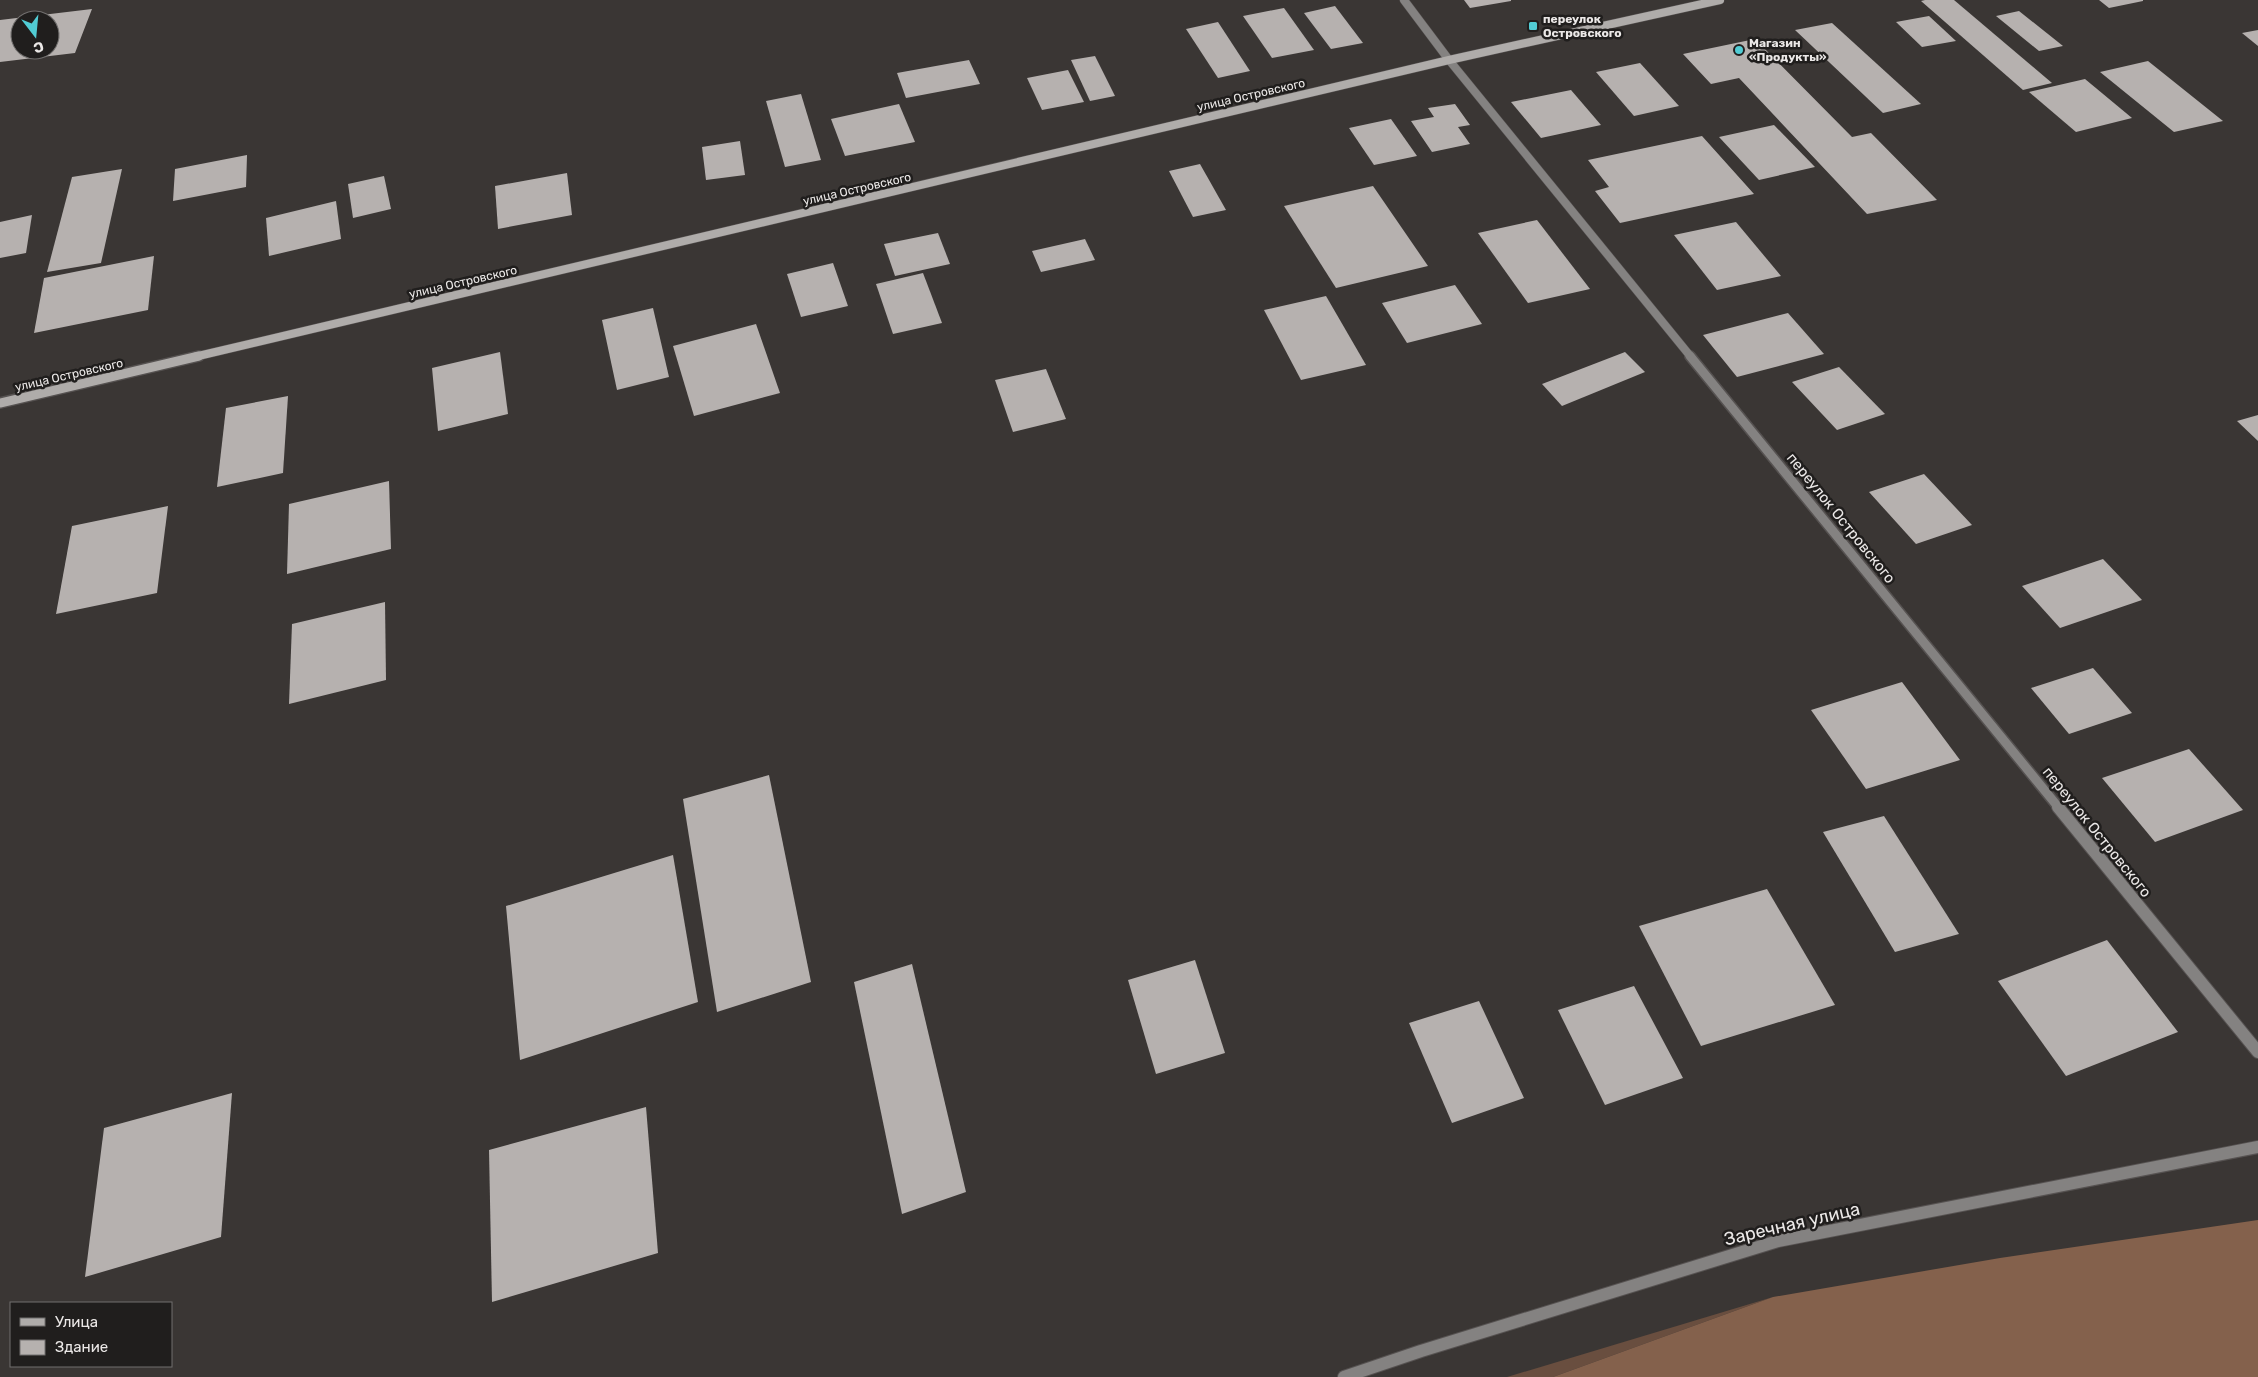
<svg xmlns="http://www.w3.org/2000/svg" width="2258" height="1377" font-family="Rubik,sans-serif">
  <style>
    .green { fill: #694e3f }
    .forest { fill: #84614c }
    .building { fill: #b6b1af; fill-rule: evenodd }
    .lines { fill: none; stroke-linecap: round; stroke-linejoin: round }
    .street-far2-casing { stroke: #565251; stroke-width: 9 }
    .street-far1-casing { stroke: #565251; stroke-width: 12 }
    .street-casing { stroke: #565251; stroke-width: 14 }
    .secondary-far1-casing { stroke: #565251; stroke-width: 9 }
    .secondary-casing { stroke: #565251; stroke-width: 12 }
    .street-far2 { stroke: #848281; stroke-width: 8 }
    .street-far1 { stroke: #848281; stroke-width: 9 }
    .street { stroke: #848281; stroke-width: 12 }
    .secondary-far1 { stroke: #afacaa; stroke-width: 8 }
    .secondary { stroke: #afacaa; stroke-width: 9 }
    .poi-dot { fill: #51ccd4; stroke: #201e1d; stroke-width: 2 }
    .labels { text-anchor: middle; stroke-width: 5; stroke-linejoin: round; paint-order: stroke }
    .far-poi-label { font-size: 12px; font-weight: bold; fill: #ebe8e7; stroke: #201e1d; text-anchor: start }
    .far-street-label { font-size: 12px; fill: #ebe8e7; stroke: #201e1d }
    .street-label { font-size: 15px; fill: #ebe8e7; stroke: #201e1d }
    .near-street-label { font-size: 18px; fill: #ebe8e7; stroke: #201e1d }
  </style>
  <rect width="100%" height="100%" fill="#3a3634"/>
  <!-- green -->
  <path class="green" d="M1773 1297 1553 1377H1507Z"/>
  <!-- forest -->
  <path class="forest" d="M2258 1220V1377H1553L1773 1297 2000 1258Z"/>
  <!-- building -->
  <g class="building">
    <path d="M1464 0H1511V1L1470 8Z"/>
    <path d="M1925 0H1954L2052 83 2023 90 1921 1Z"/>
    <path d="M2099 0H2143V1L2109 8Z"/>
    <path d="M1335 6 1363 43 1331 49 1304 13Z"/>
    <path d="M1284 8 1314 50 1272 58 1243 16Z"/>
    <path d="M92 9 75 53 0 62V20ZM20 20H50V50H20Z"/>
    <path d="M2019 11 2063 46 2039 51 1996 16Z"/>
    <path d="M1929 16 1956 41 1922 47 1896 22Z"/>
    <path d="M1218 22 1250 71 1218 78 1186 29Z"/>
    <path d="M1832 23 1921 104 1883 113 1795 30Z"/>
    <path d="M2258 30V46L2242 33Z"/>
    <path d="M1755 39 1852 137 1871 133 1937 200 1867 214 1739 78 1711 84 1683 54Z"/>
    <path d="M1095 56 1115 96 1090 101 1071 60Z"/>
    <path d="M969 60 980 84 906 98 897 73Z"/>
    <path d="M2148 61 2223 121 2174 132 2100 72Z"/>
    <path d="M1640 63 1679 106 1634 116 1596 72Z"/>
    <path d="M1068 70 1084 102 1042 110 1027 78Z"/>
    <path d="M2085 79 2132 118 2076 132 2029 92Z"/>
    <path d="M1571 90 1601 125 1541 138 1511 102Z"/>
    <path d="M801 94 821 160 785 167 766 101Z"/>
    <path d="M899 104 915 142 845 156 831 119Z"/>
    <path d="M1455 104 1470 125 1458 127 1470 144 1432 152 1411 121 1434 117 1428 108Z"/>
    <path d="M1391 119 1417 156 1374 165 1349 128Z"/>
    <path d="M1774 125 1815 167 1759 180 1719 137Z"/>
    <path d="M1702 136 1754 194 1620 223 1595 191 1609 187 1588 160Z"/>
    <path d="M740 141 745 175 706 180 702 147Z"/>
    <path d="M247 155 246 187 173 201 175 169Z"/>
    <path d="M1200 164 1226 210 1193 217 1169 171Z"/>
    <path d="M122 169 101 263 47 272 72 177Z"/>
    <path d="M567 173 572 215 498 229 495 186Z"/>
    <path d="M384 176 391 209 353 218 348 184Z"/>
    <path d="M1373 186 1428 266 1336 288 1284 206Z"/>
    <path d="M336 201 341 239 269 256 266 218Z"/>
    <path d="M32 215 26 253 0 258V222Z"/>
    <path d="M1537 220 1590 289 1528 303 1478 233Z"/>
    <path d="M1736 222 1781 276 1717 290 1674 235Z"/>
    <path d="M938 233 950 264 895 276 884 244Z"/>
    <path d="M1085 239 1095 260 1041 272 1032 251Z"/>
    <path d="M154 256 148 310 34 333 44 278Z"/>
    <path d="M833 263 848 306 801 317 787 274Z"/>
    <path d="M923 273 942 323 893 334 876 284Z"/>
    <path d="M1455 285 1482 324 1407 343 1382 303Z"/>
    <path d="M1326 296 1366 365 1301 380 1264 310Z"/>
    <path d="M653 308 669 377 617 390 602 320Z"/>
    <path d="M1788 313 1824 354 1737 377 1703 335Z"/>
    <path d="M756 324 780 393 694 416 673 346Z"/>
    <path d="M500 352 508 414 438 431 432 368Z"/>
    <path d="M1625 352 1645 372 1562 406 1542 384Z"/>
    <path d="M1839 367 1885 414 1837 430 1792 382Z"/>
    <path d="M1046 369 1066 419 1013 432 995 380Z"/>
    <path d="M288 396 283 473 217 487 226 408Z"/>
    <path d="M2258 415V441L2237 421Z"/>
    <path d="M1924 474 1972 525 1916 544 1869 492Z"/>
    <path d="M389 481 391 549 287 574 289 504Z"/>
    <path d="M168 506 157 593 56 614 72 526Z"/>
    <path d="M2103 559 2142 600 2060 628 2022 586Z"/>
    <path d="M385 602 386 680 289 704 292 624Z"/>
    <path d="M2093 668 2132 713 2069 734 2031 688Z"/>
    <path d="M1902 682 1960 760 1866 789 1811 710Z"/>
    <path d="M2189 749 2243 810 2155 842 2102 778Z"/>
    <path d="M769 775 811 982 717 1012 683 799Z"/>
    <path d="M1884 816 1959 934 1895 952 1823 832Z"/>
    <path d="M673 855 698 1002 520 1060 506 906Z"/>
    <path d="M1767 889 1835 1005 1701 1046 1639 926Z"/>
    <path d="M2107 940 2178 1032 2066 1076 1998 981Z"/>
    <path d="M1195 960 1225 1053 1156 1074 1128 980Z"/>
    <path d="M912 964 966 1192 902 1214 854 982Z"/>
    <path d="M1634 986 1683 1078 1605 1105 1558 1010Z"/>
    <path d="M1479 1001 1524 1098 1452 1123 1409 1023Z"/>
    <path d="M232 1093 221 1237 85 1277 104 1128Z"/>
    <path d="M646 1107 658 1253 492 1302 489 1150Z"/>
  </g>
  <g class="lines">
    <defs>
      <path id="street-far2" d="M1404 0 1449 60 1691 357"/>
      <path id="street-far1" d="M1690 356 2059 808"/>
      <g id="street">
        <path d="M2058 807 2258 1052"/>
        <path d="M1344 1377 1421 1351 1778 1241 2258 1147"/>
      </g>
      <path id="secondary-far1" d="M194 357 1449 60 1720 0"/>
      <path id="secondary" d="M0 403 199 356"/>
    </defs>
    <!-- street-far2 casing -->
    <use href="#street-far2" class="street-far2-casing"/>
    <!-- street-far1 casing -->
    <use href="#street-far1" class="street-far1-casing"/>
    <!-- street casing -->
    <use href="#street" class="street-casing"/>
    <!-- secondary-far1 casing -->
    <use href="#secondary-far1" class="secondary-far1-casing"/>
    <!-- secondary casing -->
    <use href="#secondary" class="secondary-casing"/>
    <!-- street-far2 -->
    <use href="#street-far2" class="street-far2"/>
    <!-- street-far1 -->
    <use href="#street-far1" class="street-far1"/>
    <!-- street -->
    <use href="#street" class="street"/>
    <!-- secondary-far1 -->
    <use href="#secondary-far1" class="secondary-far1"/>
    <!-- secondary -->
    <use href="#secondary" class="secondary"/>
  </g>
  <!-- markers -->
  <g class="poi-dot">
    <rect x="1528" y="21" width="10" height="10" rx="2.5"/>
    <circle cx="1739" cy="50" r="5"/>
  </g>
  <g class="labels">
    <!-- far-poi labels -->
    <g class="far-poi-label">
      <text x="1543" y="23">переулок<tspan x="1543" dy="14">Островского</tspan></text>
      <text x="1749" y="47">Магазин<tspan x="1749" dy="14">«Продукты»</tspan></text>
    </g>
    <!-- far-street labels -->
    <g class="far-street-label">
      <text transform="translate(1251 95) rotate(-13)" y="4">улица Островского</text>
      <text transform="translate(857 189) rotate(-13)" y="4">улица Островского</text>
      <text transform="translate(463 282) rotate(-13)" y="4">улица Островского</text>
      <text transform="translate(69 375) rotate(-13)" y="4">улица Островского</text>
    </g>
    <!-- street labels -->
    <g class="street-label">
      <text transform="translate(1841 518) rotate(51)" y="5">переулок Островского</text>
      <text transform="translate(2097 832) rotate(51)" y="5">переулок Островского</text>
    </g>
    <!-- near-street labels -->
    <g class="near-street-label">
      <text transform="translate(1792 1224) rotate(-13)" y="6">Заречная улица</text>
    </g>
  </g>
  <!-- legend -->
  <rect x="10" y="1302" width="162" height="65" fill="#201e1d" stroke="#716f6e"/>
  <rect x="20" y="1318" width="25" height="8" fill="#afacaa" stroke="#716f6e"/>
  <text x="55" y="1327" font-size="15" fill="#ebe8e7">Улица</text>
  <rect x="20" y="1340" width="25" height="15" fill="#b6b1af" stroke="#716f6e"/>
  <text x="55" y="1352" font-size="15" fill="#ebe8e7">Здание</text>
  <!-- north arrow -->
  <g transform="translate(35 35) rotate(164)"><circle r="24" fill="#201e1d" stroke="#716f6e"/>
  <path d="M0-4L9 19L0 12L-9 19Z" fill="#51ccd4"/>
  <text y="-8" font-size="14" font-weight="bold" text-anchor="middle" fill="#ebe8e7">С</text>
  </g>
</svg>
